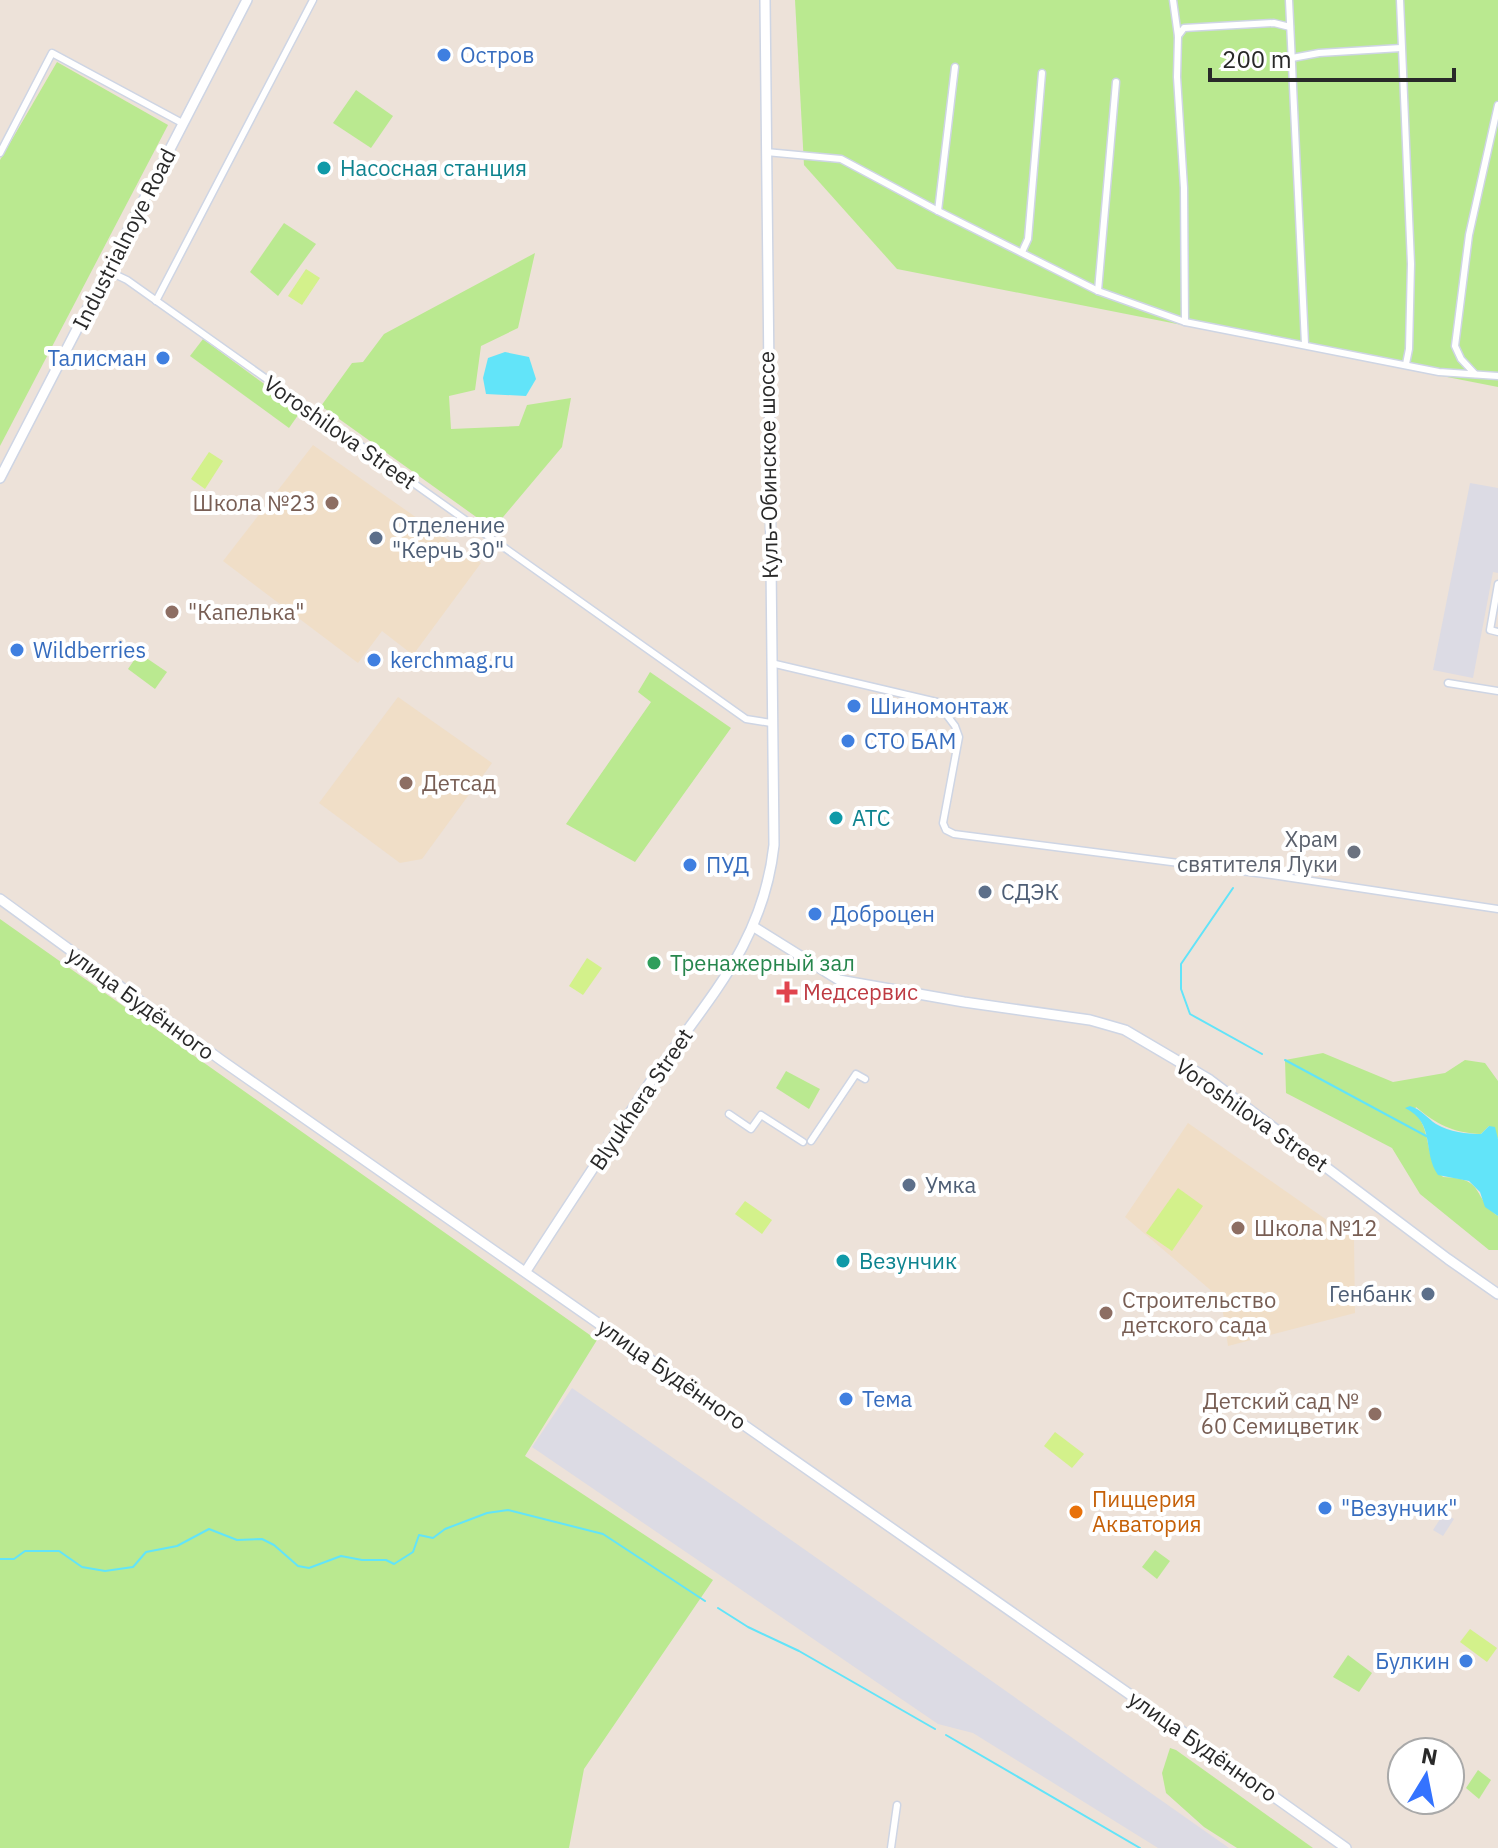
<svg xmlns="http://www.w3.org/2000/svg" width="1498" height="1848" font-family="'IBM Plex Sans',sans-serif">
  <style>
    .industrial { fill: #dcdbe4 }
    .education { fill: #f0dec7 }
    .green { fill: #bae990 }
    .pitch { fill: #d3f18b }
    .water { fill: #62e4f9 }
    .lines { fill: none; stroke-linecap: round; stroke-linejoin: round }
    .stream { stroke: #62e4f9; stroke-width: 2 }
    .street-casing { stroke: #ced5e4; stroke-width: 9 }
    .secondary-casing { stroke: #ced5e4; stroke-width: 12 }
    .street { stroke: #fff; stroke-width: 6 }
    .secondary { stroke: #fff; stroke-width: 9 }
    .shop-dot { fill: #3f7fe0; stroke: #fff; stroke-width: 3 }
    .culture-dot { fill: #0f9aa8; stroke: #fff; stroke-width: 3 }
    .education-dot { fill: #8d6e63; stroke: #fff; stroke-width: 3 }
    .service-dot { fill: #5c6f8a; stroke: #fff; stroke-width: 3 }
    .worship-dot { fill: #6b7280; stroke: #fff; stroke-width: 3 }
    .leisure-dot { fill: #2e9e5b; stroke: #fff; stroke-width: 3 }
    .health-dot { fill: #e0444e; stroke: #fff; stroke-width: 3 }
    .food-dot { fill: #e8710a; stroke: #fff; stroke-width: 3 }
    .labels { text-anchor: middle; stroke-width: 8; stroke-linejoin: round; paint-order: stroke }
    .shop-label { font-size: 22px; fill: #366cbe; stroke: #fff; text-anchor: start }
    .culture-label { font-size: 22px; fill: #0d838f; stroke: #fff; text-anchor: start }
    .street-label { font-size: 22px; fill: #292929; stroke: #fff }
    .education-label { font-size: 22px; fill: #785e54; stroke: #fff; text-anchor: start }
    .service-label { font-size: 22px; fill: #4e5e75; stroke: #fff; text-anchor: start }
    .worship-label { font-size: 22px; fill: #5b616d; stroke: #fff; text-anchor: end }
    .leisure-label { font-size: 22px; fill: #27864d; stroke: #fff; text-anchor: start }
    .health-label { font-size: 22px; fill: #be3a42; stroke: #fff; text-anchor: start }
    .food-label { font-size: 22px; fill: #c56008; stroke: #fff; text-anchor: start }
  </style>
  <rect width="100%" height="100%" fill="#ede2d9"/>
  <!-- industrial -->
  <g class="industrial">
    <path d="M1470 483 1498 488V573L1493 572 1473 678 1433 670Z"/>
    <path d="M572 1388 747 1509 1229 1848H1158L973 1733 938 1724 532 1447Z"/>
    <path d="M1444 1513 1454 1519 1443 1536 1433 1530Z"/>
  </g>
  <!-- education -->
  <g class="education">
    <path d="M313 445 481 563 413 655 382 631 358 663 223 561Z"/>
    <path d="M398 697 492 763 422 859 400 863 319 803Z"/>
    <path d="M1188 1123 1354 1239 1355 1313 1228 1346 1221 1299 1125 1217Z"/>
  </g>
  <!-- green -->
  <g class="green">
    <path d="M795 0H1498V387L897 269 804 165Z"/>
    <path d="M57 62 168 125 0 446V160Z"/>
    <path d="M356 90 393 116 371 148 333 123Z"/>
    <path d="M284 223 316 244 278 296 250 272Z"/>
    <path d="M535 253 518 328 481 346 475 390 449 396 451 429 519 426 527 405 571 398 562 447 493 529 321 406 352 363 363 362 384 334Z"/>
    <path d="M203 339 301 411 289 428 190 356Z"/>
    <path d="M139 653 167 672 155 689 128 669Z"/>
    <path d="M650 672 731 728 635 862 566 824 651 702 638 692Z"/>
    <path d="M0 919 597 1340 525 1456 713 1580 584 1769 569 1848H0Z"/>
    <path d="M1323 1053 1393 1082 1445 1073 1465 1060 1485 1063 1498 1081V1139L1489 1126 1481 1134C1453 1133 1436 1124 1416 1107L1414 1112C1433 1131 1423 1157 1443 1177 1486 1178 1471 1196 1498 1216V1250H1489L1420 1194 1392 1148 1286 1093 1285 1060Z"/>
    <path d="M786 1071 820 1089 809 1109 776 1088Z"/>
    <path d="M1155 1550 1170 1561 1157 1579 1142 1567Z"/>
    <path d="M1348 1655 1372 1673 1359 1692 1333 1677Z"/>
    <path d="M1170 1748 1176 1750 1313 1848H1237L1204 1827 1166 1793 1162 1773Z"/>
    <path d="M1478 1770 1491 1780 1479 1799 1466 1788Z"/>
  </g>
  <!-- pitch -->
  <g class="pitch">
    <path d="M306 269 320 278 302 305 288 296Z"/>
    <path d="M209 452 223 461 205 489 191 479Z"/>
    <path d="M587 958 602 968 583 995 569 986Z"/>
    <path d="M1178 1188 1203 1206 1172 1251 1146 1233Z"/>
    <path d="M745 1201 772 1220 762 1234 735 1214Z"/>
    <path d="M1055 1432 1084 1454 1072 1468 1044 1446Z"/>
    <path d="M1470 1629 1497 1648 1487 1662 1460 1642Z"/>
  </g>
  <!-- water -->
  <g class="water">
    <path d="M505 352 529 357 536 379 526 396 486 394 483 378 488 358Z"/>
    <path d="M1410 1106C1421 1109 1427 1118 1436 1124 1450 1132 1466 1134 1481 1134L1489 1126 1495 1127 1498 1139V1216L1485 1207 1480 1192 1469 1181 1438 1175C1422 1152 1436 1123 1405 1108Z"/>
  </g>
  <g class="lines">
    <!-- stream -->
    <g class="stream">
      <path d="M1233 888 1181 964V989L1190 1014 1262 1054"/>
      <path d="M1285 1060 1428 1137"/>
      <path d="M0 1559H14L25 1551H59L82 1567 105 1571 133 1567 146 1552 177 1546 209 1529 237 1540 262 1539 274 1545 298 1566 309 1568 341 1556 362 1560H386L394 1564 413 1552 419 1535 433 1538 445 1529 487 1513 508 1510 603 1534 705 1601"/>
      <path d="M718 1608 748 1627 799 1651 935 1729"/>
      <path d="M946 1735 1140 1848"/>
    </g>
    <defs>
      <g id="street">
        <path d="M1173 0 1178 36 1177 77 1184 188 1185 322"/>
        <path d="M1289 0 1305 344"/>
        <path d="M1400 0 1411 264 1409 349 1406 364"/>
        <path d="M1178 36 1184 28 1274 23 1290 27"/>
        <path d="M1292 58 1319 53 1401 48"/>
        <path d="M766 152 841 159 938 211 1098 291 1185 322 1439 372 1498 376"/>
        <path d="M0 153 52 53 184 124"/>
        <path d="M938 211 955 67"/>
        <path d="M1022 252 1028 239 1042 73"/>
        <path d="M108 271 127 280 746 719 771 723"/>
        <path d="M1098 291 1116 82"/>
        <path d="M156 301 313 0"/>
        <path d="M1475 374 1461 359 1455 346 1469 235 1498 105"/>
        <path d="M1498 584 1490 630 1498 632"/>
        <path d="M771 663 937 702 955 726 959 737 943 823 946 830 954 834 1272 875 1498 909"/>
        <path d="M1448 683 1498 691"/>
        <path d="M729 1114 751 1129 761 1115 803 1142"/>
        <path d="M811 1141 856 1074 865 1079"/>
        <path d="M891 1848 897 1805"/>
      </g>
      <g id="secondary">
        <path d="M0 478 247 0"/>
        <path d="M0 899 221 1060 1155 1712 1346 1848"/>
        <path d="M754 927 839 980 964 1002 1090 1020 1125 1030 1210 1080 1448 1259 1498 1294"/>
        <path d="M526 1271C567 1207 609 1144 651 1081 705 1001 763 946 774 845L765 0"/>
      </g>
    </defs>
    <!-- street casing -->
    <use href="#street" class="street-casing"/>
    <!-- secondary casing -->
    <use href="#secondary" class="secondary-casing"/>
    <!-- street -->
    <use href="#street" class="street"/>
    <!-- secondary -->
    <use href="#secondary" class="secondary"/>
  </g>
  <!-- markers -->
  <g class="shop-dot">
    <circle cx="444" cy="55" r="8"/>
    <circle cx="163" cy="358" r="8"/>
    <circle cx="17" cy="650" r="8"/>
    <circle cx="374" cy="660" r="8"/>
    <circle cx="854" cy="706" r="8"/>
    <circle cx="848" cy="741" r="8"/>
    <circle cx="690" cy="865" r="8"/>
    <circle cx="815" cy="914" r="8"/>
    <circle cx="846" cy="1399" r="8"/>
    <circle cx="1325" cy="1508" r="8"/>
    <circle cx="1466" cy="1661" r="8"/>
  </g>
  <g class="culture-dot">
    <circle cx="324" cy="168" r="8"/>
    <circle cx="836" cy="818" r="8"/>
    <circle cx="843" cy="1261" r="8"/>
  </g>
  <g class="education-dot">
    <circle cx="332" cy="503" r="8"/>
    <circle cx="172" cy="612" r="8"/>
    <circle cx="406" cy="783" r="8"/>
    <circle cx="1238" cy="1228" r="8"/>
    <circle cx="1106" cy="1313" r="8"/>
    <circle cx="1375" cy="1414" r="8"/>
  </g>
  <g class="service-dot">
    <circle cx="376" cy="538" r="8"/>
    <circle cx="985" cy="892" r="8"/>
    <circle cx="909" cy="1185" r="8"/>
    <circle cx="1428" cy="1294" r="8"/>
  </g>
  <circle class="worship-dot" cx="1354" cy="852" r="8"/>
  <circle class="leisure-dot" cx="654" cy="963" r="8"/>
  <path class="health-dot" d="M783 980h8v8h8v8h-8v8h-8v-8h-8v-8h8z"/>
  <circle class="food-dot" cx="1076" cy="1512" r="8"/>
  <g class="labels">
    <!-- shop labels -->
    <g class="shop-label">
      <text x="460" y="63">Остров</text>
      <text x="147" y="366" text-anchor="end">Талисман</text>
      <text x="33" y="658">Wildberries</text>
      <text x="390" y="668">kerchmag.ru</text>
      <text x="870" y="714">Шиномонтаж</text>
      <text x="864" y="749">СТО БАМ</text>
      <text x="706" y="873">ПУД</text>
      <text x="831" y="922">Доброцен</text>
      <text x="862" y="1407">Тема</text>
      <text x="1341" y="1516">"Везунчик"</text>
      <text x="1450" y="1669" text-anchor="end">Булкин</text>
    </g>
    <!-- culture labels -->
    <g class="culture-label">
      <text x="340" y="176">Насосная станция</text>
      <text x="852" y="826">АТС</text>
      <text x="859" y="1269">Везунчик</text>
    </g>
    <!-- street labels -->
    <g class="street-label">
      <text transform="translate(124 239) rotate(-63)" y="8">Industrialnoye Road</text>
      <text transform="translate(340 432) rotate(35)" y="8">Voroshilova Street</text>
      <text transform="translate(768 465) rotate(-91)" y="8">Куль-Обинское шоссе</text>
      <text transform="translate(141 1003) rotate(36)" y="8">улица Будённого</text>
      <text transform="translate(641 1099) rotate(-56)" y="8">Blyukhera Street</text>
      <text transform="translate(1252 1115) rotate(35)" y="8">Voroshilova Street</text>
      <text transform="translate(672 1374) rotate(35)" y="8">улица Будённого</text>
      <text transform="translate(1203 1746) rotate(35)" y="8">улица Будённого</text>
    </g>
    <!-- education labels -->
    <g class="education-label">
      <text x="316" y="511" text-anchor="end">Школа №23</text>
      <text x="188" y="620">"Капелька"</text>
      <text x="422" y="791">Детсад</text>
      <text x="1254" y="1236">Школа №12</text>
      <text x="1122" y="1308">Строительство<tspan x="1122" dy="25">детского сада</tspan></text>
      <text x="1359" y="1409" text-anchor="end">Детский сад №<tspan x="1359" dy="25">60 Семицветик</tspan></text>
    </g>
    <!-- service labels -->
    <g class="service-label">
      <text x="392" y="533">Отделение<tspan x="392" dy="25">"Керчь 30"</tspan></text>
      <text x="1001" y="900">СДЭК</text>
      <text x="925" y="1193">Умка</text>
      <text x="1412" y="1302" text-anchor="end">Генбанк</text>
    </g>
    <!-- worship labels -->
    <g class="worship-label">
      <text x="1338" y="847">Храм<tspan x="1338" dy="25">святителя Луки</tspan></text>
    </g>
    <!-- leisure labels -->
    <g class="leisure-label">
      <text x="670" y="971">Тренажерный зал</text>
    </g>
    <!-- health labels -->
    <g class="health-label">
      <text x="803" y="1000">Медсервис</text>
    </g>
    <!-- food labels -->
    <g class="food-label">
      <text x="1092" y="1507">Пиццерия<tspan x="1092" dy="25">Акватория</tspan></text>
    </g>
  </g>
  <!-- north arrow -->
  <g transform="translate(1426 1776) rotate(10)"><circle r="38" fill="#ffffff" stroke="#a9a9a9" stroke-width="2"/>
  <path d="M0-6L14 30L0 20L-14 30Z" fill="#3473ff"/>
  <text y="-12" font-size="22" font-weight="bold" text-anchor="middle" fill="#292929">N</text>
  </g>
  <!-- scale -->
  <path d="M1210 68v12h244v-12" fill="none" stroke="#292929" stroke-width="4"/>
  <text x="1222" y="68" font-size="24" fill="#292929" stroke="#ffffff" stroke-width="6" paint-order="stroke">200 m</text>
</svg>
